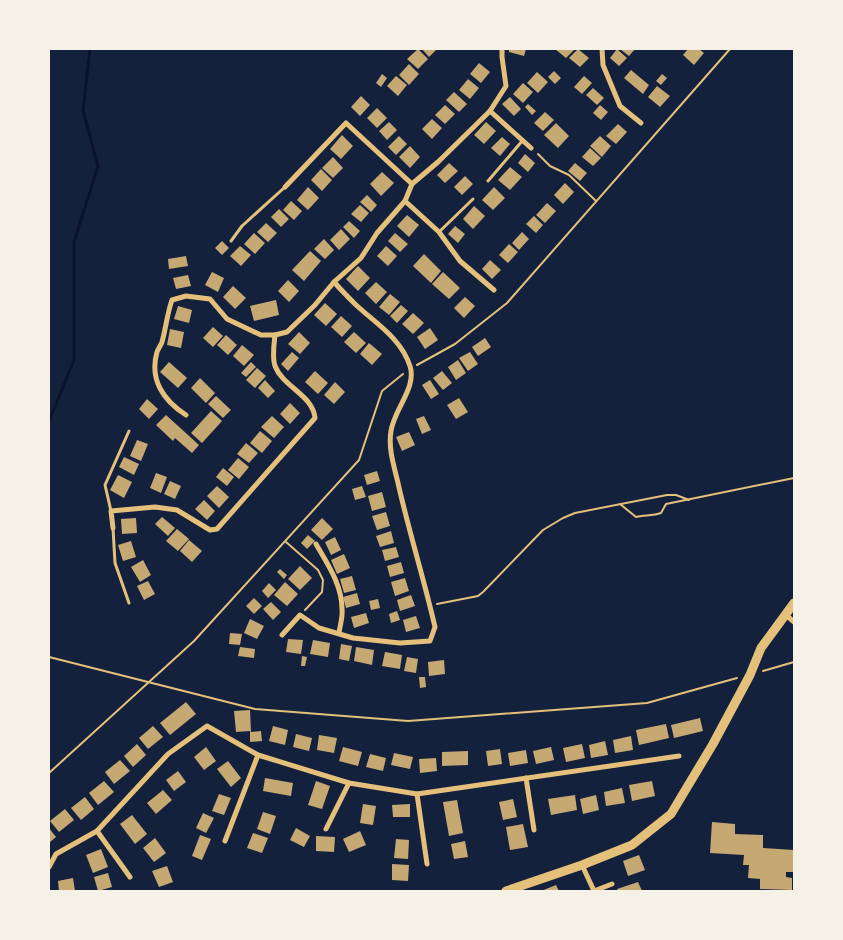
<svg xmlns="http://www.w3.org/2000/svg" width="843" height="940" font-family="'Fira Sans Condensed',sans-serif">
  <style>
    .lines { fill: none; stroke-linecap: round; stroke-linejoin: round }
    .stream { stroke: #0b132b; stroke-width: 3 }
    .building { fill: #c6a872 }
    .path { stroke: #e5c07b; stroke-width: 2 }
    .service { stroke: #e5c07b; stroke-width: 3 }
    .minor { stroke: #e5c07b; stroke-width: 5 }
    .secondary { stroke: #e5c07b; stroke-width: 9 }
  </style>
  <rect width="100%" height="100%" fill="#14213d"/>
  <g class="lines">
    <!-- stream -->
    <path class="stream" d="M49 421 74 360V242L98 166 83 111 90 49"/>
  </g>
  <!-- building -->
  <g class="building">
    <path d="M418 49 428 59 418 69 407 59Z"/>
    <path d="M422 49H437L429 57Z"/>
    <path d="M509 49H526L524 56 509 52Z"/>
    <path d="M555 49H575L566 58Z"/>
    <path d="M578 49 589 58 580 67 569 58Z"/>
    <path d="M617 49 627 58 619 66 610 58Z"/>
    <path d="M620 49H635L629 56Z"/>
    <path d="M688 49H699L704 53 694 65 683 55Z"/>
    <path d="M479 63 490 72 481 83 470 74Z"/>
    <path d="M409 64 419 74 409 85 399 75Z"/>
    <path d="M631 70 649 85 643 94 624 78Z"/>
    <path d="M554 71 561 78 555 84 548 77Z"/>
    <path d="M537 72 548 82 538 93 527 83Z"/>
    <path d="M382 74 387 78 381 87 376 83Z"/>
    <path d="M662 74 667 78 661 85 656 81Z"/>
    <path d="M396 76 407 85 398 96 387 86Z"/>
    <path d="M584 76 592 83 582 94 574 87Z"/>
    <path d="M468 79 479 88 470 99 459 90Z"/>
    <path d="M523 83 533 92 523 103 513 94Z"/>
    <path d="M657 86 670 96 660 107 648 97Z"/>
    <path d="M593 88 604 98 597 105 586 95Z"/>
    <path d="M454 92 467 104 459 112 446 100Z"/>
    <path d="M361 96 370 105 360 116 351 107Z"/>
    <path d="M510 97 521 109 514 116 502 104Z"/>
    <path d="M528 104 536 111 532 115 525 107Z"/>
    <path d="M445 105 455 114 445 124 435 115Z"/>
    <path d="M600 105 608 112 601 120 593 113Z"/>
    <path d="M377 108 387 118 377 128 367 118Z"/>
    <path d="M545 112 554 120 543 131 534 123Z"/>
    <path d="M432 119 442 128 432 139 422 129Z"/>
    <path d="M389 122 397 130 387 140 379 131Z"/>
    <path d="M486 122 496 131 484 144 474 135Z"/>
    <path d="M556 123 569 136 558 148 544 135Z"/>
    <path d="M618 124 627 132 616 144 606 136Z"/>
    <path d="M342 135 353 146 341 159 330 149Z"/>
    <path d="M399 136 407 144 396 155 388 147Z"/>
    <path d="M600 136 611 146 602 157 590 146Z"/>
    <path d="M502 137 510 144 500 156 491 148Z"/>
    <path d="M410 146 420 157 410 168 399 157Z"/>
    <path d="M590 148 601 158 593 166 582 157Z"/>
    <path d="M525 154 535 163 528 172 518 163Z"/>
    <path d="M333 157 343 168 333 178 322 168Z"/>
    <path d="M449 163 458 171 445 183 437 175Z"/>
    <path d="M575 163 587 173 580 181 568 171Z"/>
    <path d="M510 167 522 177 510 190 498 180Z"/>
    <path d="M321 169 332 180 322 191 311 180Z"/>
    <path d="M382 172 394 183 381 196 370 184Z"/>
    <path d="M465 176 473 184 462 195 454 187Z"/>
    <path d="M565 183 574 192 563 204 554 195Z"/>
    <path d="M308 187 319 198 308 210 297 200Z"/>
    <path d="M494 187 505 198 493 210 482 200Z"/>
    <path d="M367 195 377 205 371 212 360 202Z"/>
    <path d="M291 201 302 211 294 220 283 210Z"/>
    <path d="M547 203 556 211 545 223 536 215Z"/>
    <path d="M360 205 369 213 361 222 351 214Z"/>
    <path d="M474 206 485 216 473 229 463 219Z"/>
    <path d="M279 209 289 219 281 227 271 217Z"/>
    <path d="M407 215 419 225 409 237 397 226Z"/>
    <path d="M534 216 543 225 536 233 526 224Z"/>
    <path d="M349 221 360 231 354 238 343 227Z"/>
    <path d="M266 223 277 233 268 242 257 232Z"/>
    <path d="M455 226 465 234 458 243 448 234Z"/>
    <path d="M341 229 350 239 339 250 330 240Z"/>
    <path d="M522 232 529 239 519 250 512 243Z"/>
    <path d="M254 233 265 243 255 254 244 244Z"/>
    <path d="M395 233 408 244 400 252 388 241Z"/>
    <path d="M324 239 334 250 325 259 314 249Z"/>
    <path d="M222 241 229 248 222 255 215 248Z"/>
    <path d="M509 244 518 252 508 263 499 255Z"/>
    <path d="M240 246 251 255 241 266 230 256Z"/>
    <path d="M386 246 397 256 388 266 377 256Z"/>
    <path d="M310 251 321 261 304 281 292 270Z"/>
    <path d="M424 254 441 271 431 283 413 266Z"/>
    <path d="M186 256 188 266 169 269 168 259Z"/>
    <path d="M490 260 501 270 492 279 482 269Z"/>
    <path d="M358 266 370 278 358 291 346 279Z"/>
    <path d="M212 272 224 278 218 292 205 285Z"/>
    <path d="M443 272 460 288 449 299 432 284Z"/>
    <path d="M188 275 191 286 176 289 173 278Z"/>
    <path d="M288 280 299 291 289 302 278 291Z"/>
    <path d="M376 282 387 292 376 304 365 293Z"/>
    <path d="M233 286 246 298 235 309 223 297Z"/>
    <path d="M390 294 400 302 389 315 379 307Z"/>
    <path d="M465 297 475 306 464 318 454 308Z"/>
    <path d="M276 300 279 315 254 321 250 306Z"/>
    <path d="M325 303 337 314 326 326 314 315Z"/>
    <path d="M401 305 408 311 397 323 390 316Z"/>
    <path d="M178 306 192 310 189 323 174 319Z"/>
    <path d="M413 313 424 323 413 334 402 324Z"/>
    <path d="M341 316 352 326 342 337 331 327Z"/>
    <path d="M213 327 223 336 213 347 203 338Z"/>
    <path d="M430 328 438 340 425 349 417 337Z"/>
    <path d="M170 329 184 332 181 348 167 345Z"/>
    <path d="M299 332 310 343 300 354 288 344Z"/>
    <path d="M354 332 366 343 356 353 344 342Z"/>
    <path d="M226 335 237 345 228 355 217 345Z"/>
    <path d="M485 338 491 347 478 356 472 347Z"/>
    <path d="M369 343 382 354 372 365 360 354Z"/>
    <path d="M242 345 254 355 244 366 233 356Z"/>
    <path d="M292 352 299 358 288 371 281 364Z"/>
    <path d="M470 352 478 364 468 371 459 358Z"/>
    <path d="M458 360 466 373 456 380 448 367Z"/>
    <path d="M169 362 187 378 178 388 160 372Z"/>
    <path d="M251 362 256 367 246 377 241 373Z"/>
    <path d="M257 368 266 376 255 388 246 380Z"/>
    <path d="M315 371 328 383 318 394 305 382Z"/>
    <path d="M442 371 452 383 443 390 433 378Z"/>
    <path d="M200 378 215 393 206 403 191 388Z"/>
    <path d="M265 380 275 391 268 398 258 388Z"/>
    <path d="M430 380 439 394 431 399 422 385Z"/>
    <path d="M335 382 345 392 334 404 324 395Z"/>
    <path d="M216 396 231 410 223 418 208 404Z"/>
    <path d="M459 398 468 412 456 419 447 405Z"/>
    <path d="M147 399 158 409 149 419 139 409Z"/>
    <path d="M290 403 300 413 290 424 280 414Z"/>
    <path d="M211 411 222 421 202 443 191 433Z"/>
    <path d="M166 415 199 445 192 453 175 438 173 441 156 425Z"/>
    <path d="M272 416 284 427 274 438 261 427Z"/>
    <path d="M424 416 431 430 422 434 416 419Z"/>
    <path d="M260 431 272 441 262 453 250 443Z"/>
    <path d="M409 432 415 445 402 451 396 437Z"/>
    <path d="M137 440 148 444 141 461 130 456Z"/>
    <path d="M246 443 258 453 249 463 237 454Z"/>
    <path d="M124 457 139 464 134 475 119 467Z"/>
    <path d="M238 458 249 467 239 479 228 470Z"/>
    <path d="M223 468 234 477 227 486 216 477Z"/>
    <path d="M377 471 380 481 367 485 364 475Z"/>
    <path d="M156 473 167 477 161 493 150 488Z"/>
    <path d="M118 475 132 482 124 498 110 490Z"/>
    <path d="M170 481 181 486 175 499 164 494Z"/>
    <path d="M217 486 229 497 219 508 207 496Z"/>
    <path d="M362 486 366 497 355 500 352 489Z"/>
    <path d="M382 492 386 507 372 511 368 496Z"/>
    <path d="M204 500 215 511 207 520 195 509Z"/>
    <path d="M386 512 390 526 377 530 372 516Z"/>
    <path d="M162 517 175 528 168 536 155 524Z"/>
    <path d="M136 518 137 533 122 534 121 519Z"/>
    <path d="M322 518 333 529 322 540 311 530Z"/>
    <path d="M177 529 189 539 178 551 166 541Z"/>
    <path d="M391 531 394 543 380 547 376 536Z"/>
    <path d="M308 535 315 541 307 549 301 543Z"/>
    <path d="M335 537 341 550 331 555 325 542Z"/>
    <path d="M189 540 202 551 192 562 180 551Z"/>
    <path d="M131 541 136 557 123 561 118 545Z"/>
    <path d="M396 547 399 557 385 561 382 550Z"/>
    <path d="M344 554 350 568 337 574 331 560Z"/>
    <path d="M143 560 151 575 140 582 131 567Z"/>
    <path d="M401 562 404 573 390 577 387 566Z"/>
    <path d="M300 566 312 578 300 590 288 579Z"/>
    <path d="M280 569 287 575 284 579 277 572Z"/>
    <path d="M352 576 356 590 344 593 340 579Z"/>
    <path d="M405 578 409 591 395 596 391 582Z"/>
    <path d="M148 581 155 594 144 600 137 586Z"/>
    <path d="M285 582 298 594 287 606 274 595Z"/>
    <path d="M269 583 276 590 268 598 262 591Z"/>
    <path d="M357 593 360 604 346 608 343 597Z"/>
    <path d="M411 595 415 606 400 611 397 600Z"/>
    <path d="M254 598 262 606 254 614 246 606Z"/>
    <path d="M378 599 380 608 371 610 369 601Z"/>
    <path d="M271 602 281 612 273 620 263 609Z"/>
    <path d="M397 611 400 620 391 623 389 614Z"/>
    <path d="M366 613 369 623 354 628 351 617Z"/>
    <path d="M416 616 420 628 406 632 403 620Z"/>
    <path d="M250 619 264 626 257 639 244 633Z"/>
    <path d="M230 633 242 634 240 645 229 644Z"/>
    <path d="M288 639 303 640 301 654 286 652Z"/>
    <path d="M313 640 330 643 328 657 310 654Z"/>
    <path d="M341 644 352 646 349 661 339 659Z"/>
    <path d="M240 647 255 649 254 658 238 656Z"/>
    <path d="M356 647 374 650 372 665 354 661Z"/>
    <path d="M385 652 402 655 400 669 382 666Z"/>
    <path d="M302 656 307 657 305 666H301Z"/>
    <path d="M407 657 418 659 416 673 404 671Z"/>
    <path d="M444 660 445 674 429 676 428 662Z"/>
    <path d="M419 677H425L426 687 420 688Z"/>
    <path d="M186 702 196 714 170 735 160 723Z"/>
    <path d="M250 710 251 732 261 731 262 741 250 742V731L236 732 234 711Z"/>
    <path d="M700 718 703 731 674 738 671 725Z"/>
    <path d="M666 724 669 738 639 745 636 730Z"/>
    <path d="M153 726 163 737 148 749 139 738Z"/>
    <path d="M273 726 288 730 285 745 269 741Z"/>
    <path d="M296 734 312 738 309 751 293 747Z"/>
    <path d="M319 735 337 738 334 753 317 750Z"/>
    <path d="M631 736 633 750 615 753 613 740Z"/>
    <path d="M605 741 608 755 591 758 589 745Z"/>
    <path d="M137 744 146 755 133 767 124 756Z"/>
    <path d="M582 744 585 758 566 762 563 748Z"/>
    <path d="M206 747 216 761 204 770 194 757Z"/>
    <path d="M343 747 362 752 358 766 339 761Z"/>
    <path d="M551 747 554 760 536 764 533 751Z"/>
    <path d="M500 749 502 764 488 766 486 751Z"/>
    <path d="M526 750 528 763 510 766 508 753Z"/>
    <path d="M468 751V765L442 766V752Z"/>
    <path d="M394 753 413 757 410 769 391 765Z"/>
    <path d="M370 754 386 758 383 771 366 767Z"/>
    <path d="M436 758 437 771 420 773 419 759Z"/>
    <path d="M120 760 130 771 114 784 105 772Z"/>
    <path d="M228 761 241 778 231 787 217 769Z"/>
    <path d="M178 771 186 782 174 791 166 780Z"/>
    <path d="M265 778 293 783 291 796 263 791Z"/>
    <path d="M104 781 114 792 98 805 89 793Z"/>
    <path d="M316 781 330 786 322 809 308 805Z"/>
    <path d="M652 781 655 796 632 801 629 785Z"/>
    <path d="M622 788 625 803 606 806 604 792Z"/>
    <path d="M163 790 172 800 156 814 147 803Z"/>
    <path d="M219 794 231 798 224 815 212 811Z"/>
    <path d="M575 795 577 810 551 815 548 799Z"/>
    <path d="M596 795 599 810 583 814 580 799Z"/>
    <path d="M85 797 94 809 81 820 71 808Z"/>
    <path d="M513 799 517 817 503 820 499 802Z"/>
    <path d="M457 800 463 833 449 836 443 802Z"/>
    <path d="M363 804 376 806 373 825 360 823Z"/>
    <path d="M410 804V817H393L392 805Z"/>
    <path d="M65 809 74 820 59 832 50 821Z"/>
    <path d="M263 812 276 816 270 834 257 829Z"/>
    <path d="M203 813 214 818 206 833 196 828Z"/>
    <path d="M132 815 147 834 135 844 120 824Z"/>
    <path d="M712 822 735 824V834L763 835V848L794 850V872H786V877L792 878V890L760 889V879L748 878 749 865H743L744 855 710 853Z"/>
    <path d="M523 824 528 847 510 850 506 827Z"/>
    <path d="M49 828 56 837 49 843Z"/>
    <path d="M296 828 310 836 304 847 290 840Z"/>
    <path d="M360 831 366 845 349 852 343 839Z"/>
    <path d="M253 833 268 838 262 853 247 848Z"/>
    <path d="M200 835 211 839 202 860 192 856Z"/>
    <path d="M316 836 335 837 334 852 316 851Z"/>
    <path d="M155 838 166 853 154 862 143 848Z"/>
    <path d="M396 839 409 840 408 859 394 858Z"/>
    <path d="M465 841 468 857 454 859 451 844Z"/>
    <path d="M101 849 108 867 93 873 86 855Z"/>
    <path d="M639 855 645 870 628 876 623 861Z"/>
    <path d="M392 864 409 865 408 881 392 880Z"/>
    <path d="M167 866 173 882 159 887 152 871Z"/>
    <path d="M108 873 112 887 98 891 94 877Z"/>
    <path d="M73 878 75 891H59L58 881Z"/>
    <path d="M638 882 642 891H618L617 889Z"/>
    <path d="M556 885 559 891H541Z"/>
  </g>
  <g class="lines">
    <!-- path -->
    <g class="path">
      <path d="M538 154 550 166 569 175 596 201"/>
      <path d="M417 365 455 344 507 303 730 49"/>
      <path d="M620 504 636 517C644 515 653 516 661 513L666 504 794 478"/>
      <path d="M286 542 318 570 323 580 322 592 305 610"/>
      <path d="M437 604 478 596 483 592 543 530 563 518 575 513 667 495H676L689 500"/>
      <path d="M49 657 255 709 408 721 647 703 737 678"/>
      <path d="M763 671 794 662"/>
      <path d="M49 773 194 641 359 460 382 391 403 374"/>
    </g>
    <!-- service -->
    <g class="service">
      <path d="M488 181 523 140"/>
      <path d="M439 232 473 199"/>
      <path d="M231 241 242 226 285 187"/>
      <path d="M111 511 105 485 129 431"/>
      <path d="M113 528 115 563 129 603"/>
    </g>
    <!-- minor -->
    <g class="minor">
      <path d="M602 49 603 65 620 106 641 123"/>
      <path d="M490 111 531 148"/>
      <path d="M285 187 346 123 412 184"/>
      <path d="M405 201 439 232 460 261 494 290"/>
      <path d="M186 415C164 401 149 380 157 352 158 349 161 345 162 342 166 328 167 314 172 300L186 296 210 299 227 319 261 335H275L287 332 315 305 334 282 361 258 377 233 405 201 412 184 438 162 490 111 506 86 502 57V49"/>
      <path d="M113 528 111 511 155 507 177 510 210 530 217 529 315 418C313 395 283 387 275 366 272 357 274 344 275 335"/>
      <path d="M316 544C328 565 342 585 342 609 343 617 340 625 339 633"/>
      <path d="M786 615 794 622"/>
      <path d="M282 635 300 615 319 628 353 638 400 643 430 641 435 627C424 579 409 532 398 483 394 466 388 448 391 431 394 409 417 388 410 366 401 338 375 323 355 304 348 297 341 290 334 282"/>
      <path d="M526 778 534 830"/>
      <path d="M417 794 427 864"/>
      <path d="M326 829 349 783"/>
      <path d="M97 831 130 877"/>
      <path d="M225 841 258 755"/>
      <path d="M582 865 594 891 612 884"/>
      <path d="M49 867 56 854 97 831 168 754 207 726 258 755 349 783 417 794 679 756"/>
    </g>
    <!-- secondary -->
    <path class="secondary" d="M506 891 582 865 632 845 671 814 713 744 750 675 761 648 794 603"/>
  </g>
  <!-- border -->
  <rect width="843" height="940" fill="none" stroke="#f6f1e7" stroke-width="100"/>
</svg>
